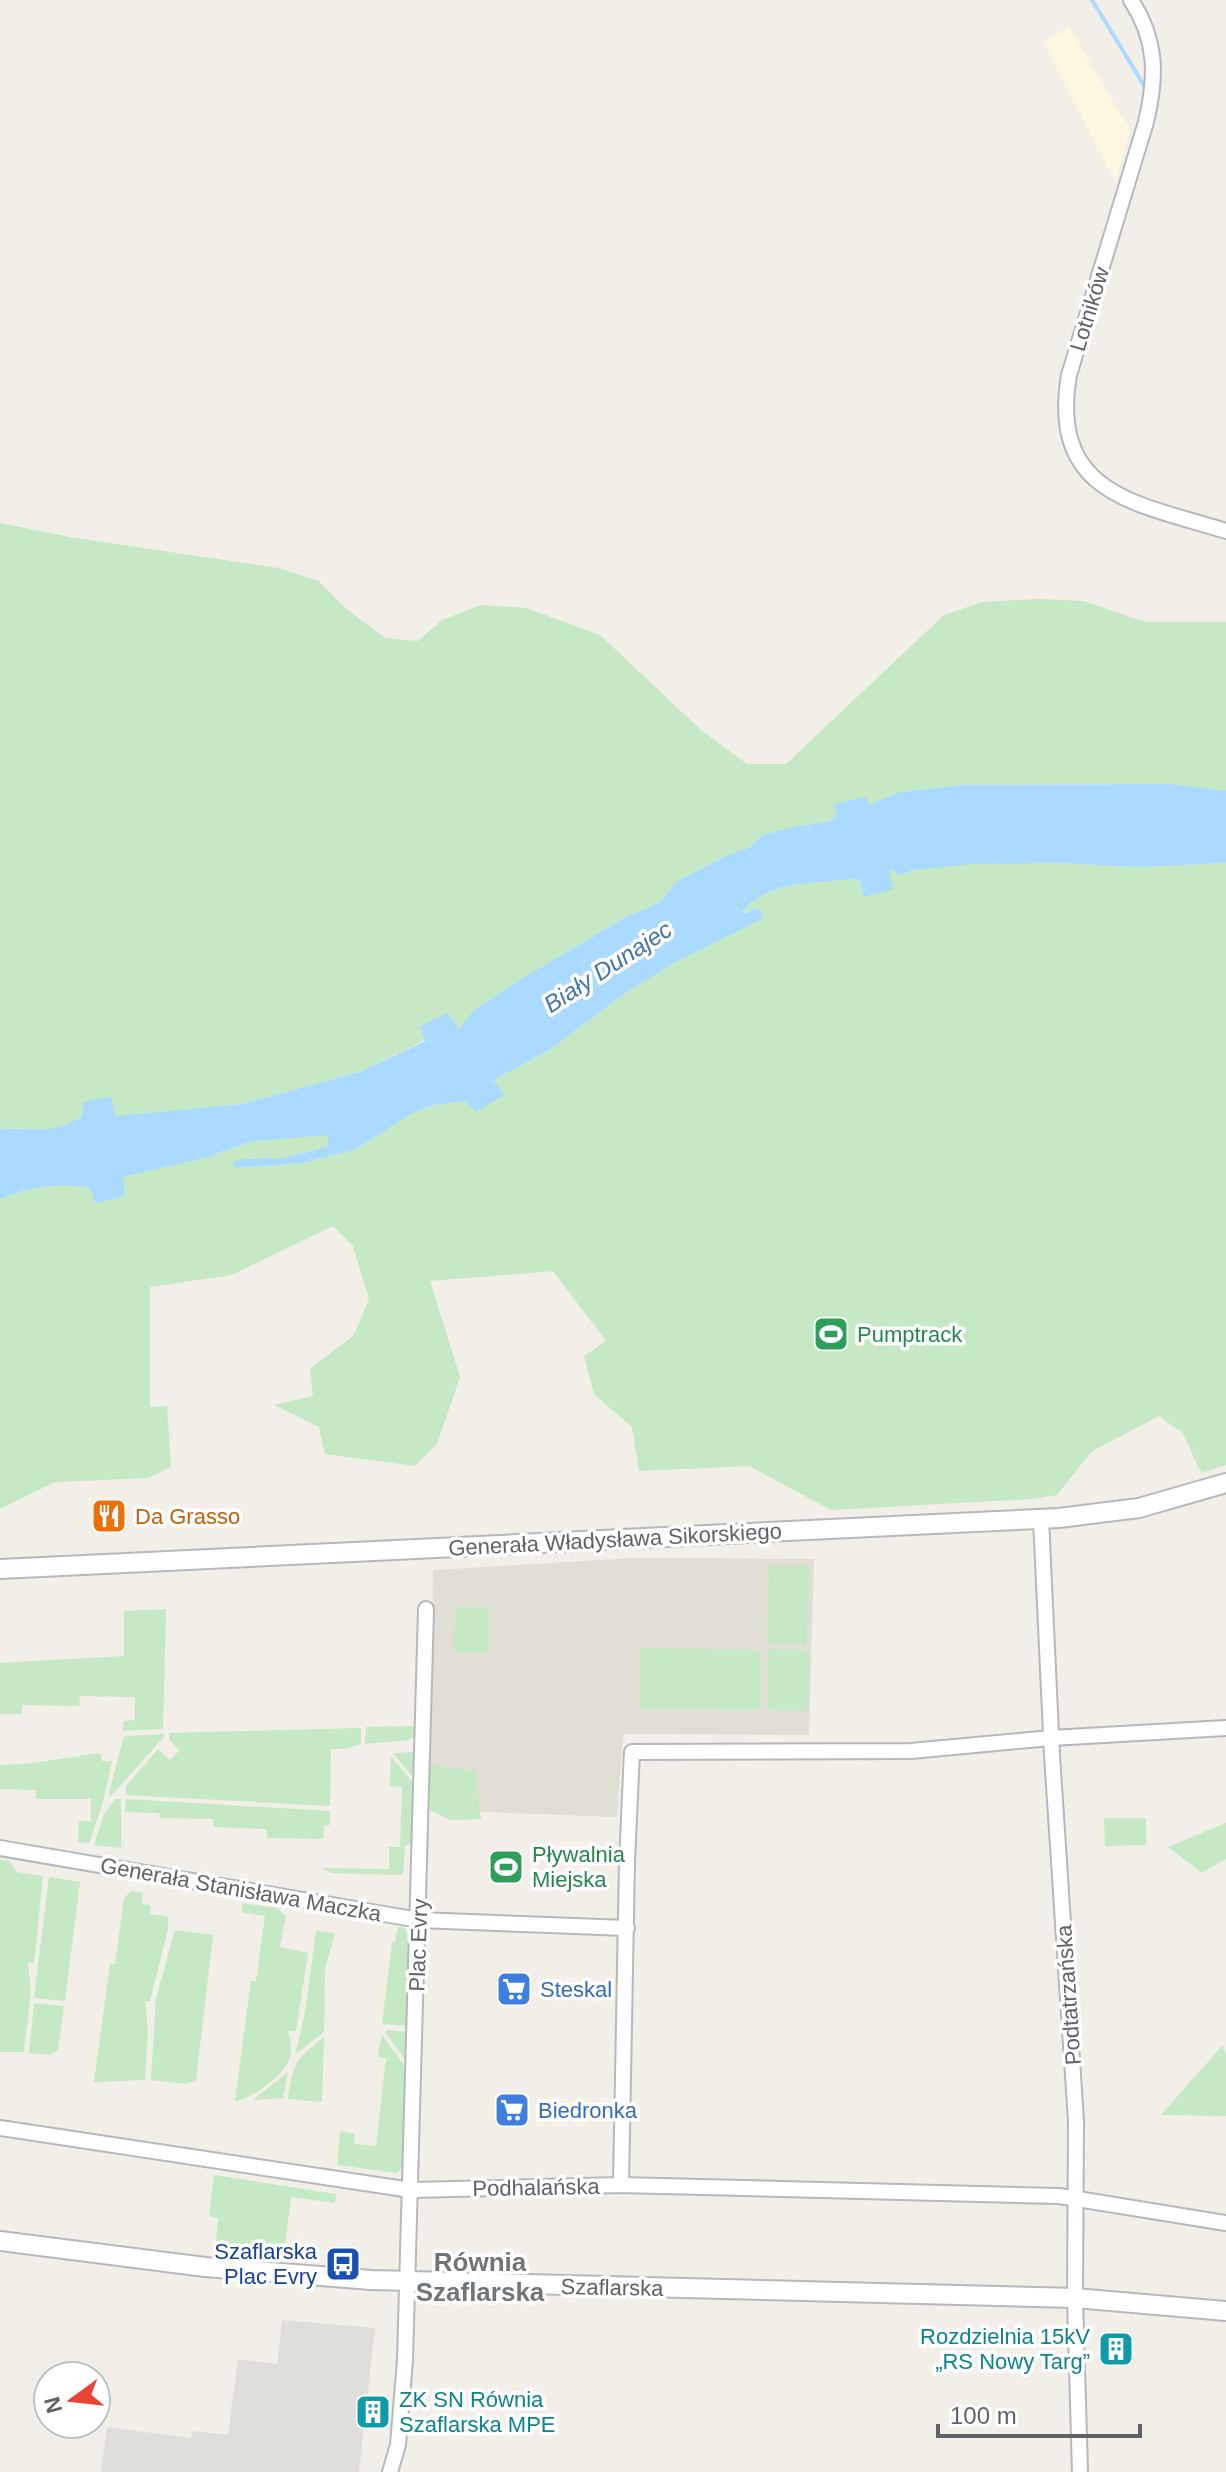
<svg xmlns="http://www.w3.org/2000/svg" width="1226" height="2472" font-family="Helvetica,sans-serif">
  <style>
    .commercial { fill: #fef7e0 }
    .industrial { fill: #e0deda }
    .education { fill: #e1ded6 }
    .green { fill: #c5e8c5 }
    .water { fill: #aadaff }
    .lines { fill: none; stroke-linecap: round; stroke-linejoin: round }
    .stream { stroke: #aadaff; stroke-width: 4 }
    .minor-casing { stroke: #b5b8bc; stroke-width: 18 }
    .tertiary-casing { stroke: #b5b8bc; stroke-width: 22 }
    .minor { stroke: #fff; stroke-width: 14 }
    .tertiary { stroke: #fff; stroke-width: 18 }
    .labels { text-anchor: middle; stroke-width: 7; stroke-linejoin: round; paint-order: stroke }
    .street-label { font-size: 22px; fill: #5f6368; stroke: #fff }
    .leisure-label { font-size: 22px; fill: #27864d; stroke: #fff; text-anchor: start }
    .food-label { font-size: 22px; fill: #c56008; stroke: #fff; text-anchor: start }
    .shop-label { font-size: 22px; fill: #366cbe; stroke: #fff; text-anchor: start }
    .transit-label { font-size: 22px; fill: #164399; stroke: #fff; text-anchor: end }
    .culture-label { font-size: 22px; fill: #0d838f; stroke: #fff; text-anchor: end }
    .water-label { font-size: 24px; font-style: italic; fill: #4174aa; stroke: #fff }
    .quarter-label { font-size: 26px; font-weight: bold; fill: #70757a; stroke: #fff }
  </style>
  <rect width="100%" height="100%" fill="#f1efe8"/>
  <!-- commercial -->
  <path class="commercial" d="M1069 27 1130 130 1116 183 1043 41Z"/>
  <!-- industrial -->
  <path class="industrial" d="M282 2320 375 2328 359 2472H101L107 2427 191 2438 192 2431 228 2435 238 2359 277 2364Z"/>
  <!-- education -->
  <path class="education" d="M635 1558 814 1559 809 1735 623 1734 617 1817 430 1810 433 1570Z"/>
  <!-- green -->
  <g class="green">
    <path d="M0 523 69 537 278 568 318 581 349 611 385 638 418 641 442 620 481 605 526 608 600 635 701 730 747 764H786L944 615 982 602 1038 599 1084 601 1145 622H1226V791L1165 784 962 785 900 792 869 805H834L837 816 827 822 792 827 763 835 750 847 730 854 677 881 660 902 624 918 521 979 460 1029 447 1013 425 1040 360 1072 242 1104 115 1117 110 1096 67 1126 35 1132 20 1128 0 1129Z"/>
    <path d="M1054 863 1140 867 1226 863V1465L1201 1473 1183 1433 1159 1416 1091 1452 1057 1495 1032 1499 831 1510 749 1466 639 1471 632 1427 594 1394 584 1356 606 1341 553 1271 430 1281 460 1377 437 1444 415 1466 325 1454 319 1427 274 1405 313 1396 310 1369 354 1335 369 1299 353 1246 333 1226 231 1275 150 1287V1407L167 1406 171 1467 148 1478 55 1482 0 1509V1199C30 1187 59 1182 91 1188L95 1202 124 1196 122 1177 208 1157 253 1141 328 1134V1146L284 1158 243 1159 234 1168 303 1163 356 1149 413 1113 434 1105 465 1101 494 1080 551 1049 624 994 677 961 761 919 743 911C770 880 813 884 851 879L860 881 864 897 888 868 901 875C944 858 1007 864 1054 863Z"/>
    <path d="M769 1565 809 1566 807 1644 767 1643Z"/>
    <path d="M455 1607H489L488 1653 454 1652Z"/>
    <path d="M166 1609 163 1729 123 1731 124 1721 135 1720V1697L80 1696 79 1706 22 1705V1714H0V1663L124 1656V1611Z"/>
    <path d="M640 1648 761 1650 760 1710 639 1709Z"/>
    <path d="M768 1649 809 1650 808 1711 767 1710Z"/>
    <path d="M418 1726 416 1735 408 1740 365 1744 366 1727Z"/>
    <path d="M361 1728V1744L345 1749H331L330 1806 126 1795V1786L158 1749 170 1760 180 1750 169 1740V1733Z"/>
    <path d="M164 1734V1737L110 1797 109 1793 124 1736Z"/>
    <path d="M417 1752 416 1781 393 1753Z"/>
    <path d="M100 1753 102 1761H112L103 1802 89 1843 78 1842 79 1821H91V1799H36V1790L0 1789V1765L26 1764Z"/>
    <path d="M391 1756 416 1786 414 1844 405 1845 403 1875 332 1873 321 1868 389 1869V1847H400L402 1787 390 1786Z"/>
    <path d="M430 1765 476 1771 481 1819 451 1820 430 1810Z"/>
    <path d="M115 1799H121V1848L94 1845 104 1814Z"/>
    <path d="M126 1799 330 1811V1825H324L323 1839 267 1838V1829L213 1827V1819L160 1818 159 1813 125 1812Z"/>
    <path d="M1104 1818H1146V1845L1105 1846Z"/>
    <path d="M1226 1823V1859L1202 1873 1168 1847Z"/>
    <path d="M0 1860 10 1861 17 1872 43 1876 34 1963H28L31 1993 24 2052H0Z"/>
    <path d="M49 1877 80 1882 65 2001 34 1998Z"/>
    <path d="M131 1891 143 1893 142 1904 151 1905 150 1914 168 1917V1929L150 2001H145L148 2031 145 2080 94 2082 110 1964H115L124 1898Z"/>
    <path d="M242 1903 277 1908 286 1916 280 1947 308 1953 296 2031H288C290 2040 293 2048 290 2057 286 2074 252 2099 235 2101L251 1981H256L265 1916 242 1912Z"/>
    <path d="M398 1927 406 1928 408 1936 412 1939 409 2026 382 2024 392 1942H395Z"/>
    <path d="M175 1930 213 1935 196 2080 186 2084 151 2080 156 1999Z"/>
    <path d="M316 1931 335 1933 325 1969 324 2032 295 2055 305 2013Z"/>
    <path d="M34 2003 64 2006 58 2050 49 2055 29 2053Z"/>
    <path d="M388 2030 409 2032 407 2062 385 2032Z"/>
    <path d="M383 2036 406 2068 402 2167 397 2173 337 2165 340 2131 355 2134 354 2144 376 2146 386 2058 378 2057 381 2037Z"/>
    <path d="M324 2037 322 2102 288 2099C295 2060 293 2062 324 2037Z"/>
    <path d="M1223 2045 1226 2055V2116L1161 2115Z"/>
    <path d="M288 2072 283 2098 253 2100Z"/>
    <path d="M214 2175 336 2194 335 2203 291 2197 283 2261 215 2254 218 2218 209 2216Z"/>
  </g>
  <!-- water -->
  <path class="water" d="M1169 784 1226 791V863L1140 867 1054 863 971 864 914 870 901 875 889 869 893 889 864 897 860 881 851 879C813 884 770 880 743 911L746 914 752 908 762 911V919L677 961 624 994 551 1049 494 1080 504 1095 476 1112 465 1101 434 1105 413 1113 356 1149 303 1163 234 1168 233 1163 243 1159 284 1158 328 1146V1135L253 1141 208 1157 123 1177 125 1196 95 1203 90 1188C59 1182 30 1187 0 1199V1129C33 1126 51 1137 82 1116L83 1103 111 1096 115 1116 242 1104 360 1072 425 1041 420 1027 447 1013 460 1029 473 1011 521 979 624 918 660 902 677 881 730 854 750 847 763 835 792 827 827 822 837 816 834 804 866 797 869 805 900 792 962 785Z"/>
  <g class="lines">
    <!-- stream -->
    <path class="stream" d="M1092 0 1145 87"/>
    <defs>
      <g id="minor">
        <path d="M1131 0C1157 40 1157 76 1146 122L1069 375C1049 495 1136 503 1226 531"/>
        <path d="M1041 1519 1052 1755 1076 2121 1075 2298 1080 2472"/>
        <path d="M0 1848 419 1920 627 1928"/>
        <path d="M0 2128 411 2190 621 2185 1059 2196 1226 2223"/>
        <path d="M621 2185 627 1861 632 1752 911 1751 1051 1738 1226 1728"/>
        <path d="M390 2472 398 2445 405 2360 426 1609"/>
      </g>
      <g id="tertiary">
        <path d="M0 1569 1059 1518 1139 1508 1226 1483"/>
        <path d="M0 2241 205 2267 371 2280 1075 2298 1226 2311"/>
      </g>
    </defs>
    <!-- minor casing -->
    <use href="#minor" class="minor-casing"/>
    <!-- tertiary casing -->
    <use href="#tertiary" class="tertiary-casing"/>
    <!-- minor -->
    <use href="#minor" class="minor"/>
    <!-- tertiary -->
    <use href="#tertiary" class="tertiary"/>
  </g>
  <!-- icons -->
  <defs>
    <symbol id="stadium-square" viewBox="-11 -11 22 22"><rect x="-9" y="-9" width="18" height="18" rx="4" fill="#2e9e5b" stroke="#fff"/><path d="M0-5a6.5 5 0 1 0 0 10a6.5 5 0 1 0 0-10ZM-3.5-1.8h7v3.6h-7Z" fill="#fff"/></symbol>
    <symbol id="restaurant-square" viewBox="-11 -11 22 22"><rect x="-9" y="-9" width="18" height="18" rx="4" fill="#e8710a" stroke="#fff"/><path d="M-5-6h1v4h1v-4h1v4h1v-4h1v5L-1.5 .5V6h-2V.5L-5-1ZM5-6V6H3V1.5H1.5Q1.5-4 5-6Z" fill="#fff"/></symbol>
    <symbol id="supermarket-square" viewBox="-11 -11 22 22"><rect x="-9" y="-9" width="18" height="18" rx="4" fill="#3f7fe0" stroke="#fff"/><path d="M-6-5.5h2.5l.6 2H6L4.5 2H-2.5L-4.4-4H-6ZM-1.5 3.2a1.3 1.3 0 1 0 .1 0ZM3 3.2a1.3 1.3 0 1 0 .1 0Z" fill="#fff"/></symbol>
    <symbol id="bus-square" viewBox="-11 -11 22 22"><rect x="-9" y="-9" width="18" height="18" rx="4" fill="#1a4fb4" stroke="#fff"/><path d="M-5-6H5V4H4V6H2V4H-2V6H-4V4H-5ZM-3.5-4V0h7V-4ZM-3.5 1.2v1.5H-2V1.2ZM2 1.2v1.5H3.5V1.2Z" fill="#fff"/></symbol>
    <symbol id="building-square" viewBox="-11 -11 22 22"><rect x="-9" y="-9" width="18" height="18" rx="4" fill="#0f9aa8" stroke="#fff"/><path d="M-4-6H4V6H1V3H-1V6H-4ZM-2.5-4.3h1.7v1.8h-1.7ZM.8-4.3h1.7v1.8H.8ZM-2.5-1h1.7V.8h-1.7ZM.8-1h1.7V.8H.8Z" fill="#fff"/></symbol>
  </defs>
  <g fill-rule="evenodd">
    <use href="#stadium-square" x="811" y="1314" width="40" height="40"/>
    <use href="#restaurant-square" x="89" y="1496" width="40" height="40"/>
    <use href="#stadium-square" x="486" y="1847" width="40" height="40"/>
    <use href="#supermarket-square" x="494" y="1969" width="40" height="40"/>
    <use href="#supermarket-square" x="492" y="2090" width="40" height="40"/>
    <use href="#bus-square" x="323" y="2244" width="40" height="40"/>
    <use href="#building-square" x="1096" y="2329" width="40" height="40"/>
    <use href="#building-square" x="353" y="2392" width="40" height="40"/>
  </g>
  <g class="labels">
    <!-- street labels -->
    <g class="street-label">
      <text transform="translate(1089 309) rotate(-73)" y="8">Lotników</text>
      <text transform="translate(615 1539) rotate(-3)" y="8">Generała Władysława Sikorskiego</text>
      <text transform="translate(241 1889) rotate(10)" y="8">Generała Stanisława Maczka</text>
      <text transform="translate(418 1945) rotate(-88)" y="8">Plac Evry</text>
      <text transform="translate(1068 1995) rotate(-94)" y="8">Podtatrzańska</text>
      <text transform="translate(536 2187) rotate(-1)" y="8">Podhalańska</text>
      <text transform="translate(612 2287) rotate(1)" y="8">Szaflarska</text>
    </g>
    <!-- leisure labels -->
    <g class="leisure-label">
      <text x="857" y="1342">Pumptrack</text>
      <text x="532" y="1862">Pływalnia<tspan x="532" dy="25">Miejska</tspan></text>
    </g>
    <!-- food labels -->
    <g class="food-label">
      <text x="135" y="1524">Da Grasso</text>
    </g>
    <!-- shop labels -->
    <g class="shop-label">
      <text x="540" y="1997">Steskal</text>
      <text x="538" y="2118">Biedronka</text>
    </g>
    <!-- transit labels -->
    <g class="transit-label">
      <text x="317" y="2259">Szaflarska<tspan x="317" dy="25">Plac Evry</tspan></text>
    </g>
    <!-- culture labels -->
    <g class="culture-label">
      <text x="1090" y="2344">Rozdzielnia 15kV<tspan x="1090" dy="25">„RS Nowy Targ”</tspan></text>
      <text x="399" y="2407" text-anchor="start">ZK SN Równia<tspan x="399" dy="25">Szaflarska MPE</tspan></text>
    </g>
    <!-- water labels -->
    <g class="water-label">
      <text transform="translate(608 967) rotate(-33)" y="8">Biały Dunajec</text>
    </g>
    <!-- quarter labels -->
    <g class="quarter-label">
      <text x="480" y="2271">Równia<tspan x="480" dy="30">Szaflarska</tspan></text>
    </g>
  </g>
  <!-- north arrow -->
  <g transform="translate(72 2400) rotate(255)"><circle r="38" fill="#ffffff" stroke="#bfc1c3" stroke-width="2"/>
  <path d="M0-6L14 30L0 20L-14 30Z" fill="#ea4335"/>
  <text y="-12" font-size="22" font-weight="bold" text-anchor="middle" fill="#5f6368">N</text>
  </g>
  <!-- scale -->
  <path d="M938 2424v12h202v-12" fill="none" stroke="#5f6368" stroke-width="4"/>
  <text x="950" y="2424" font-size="24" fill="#5f6368" stroke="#ffffff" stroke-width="6" paint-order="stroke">100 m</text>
</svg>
